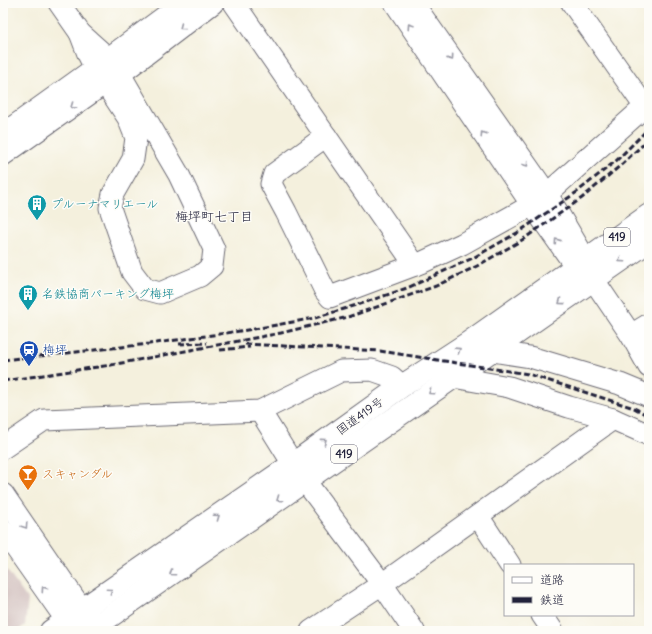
<svg xmlns="http://www.w3.org/2000/svg" width="652" height="634" font-family="Delius,'Klee One',sans-serif">
  <style>
    .industrial { fill: #d1bfbe }
    .lines { fill: none; stroke-linecap: round; stroke-linejoin: round }
    .minor-casing { stroke: #6c6a74; stroke-width: 23 }
    .highway-casing { stroke: #6c6a74; stroke-width: 24 }
    .minor { stroke: #fff; stroke-width: 21 }
    .highway { stroke: #fff; stroke-width: 22 }
    .rail { stroke: #22223b; stroke-width: 3; stroke-dasharray: 6 3; stroke-linecap: butt }
    .oneway { stroke: #9c9ca7 }
    .labels { text-anchor: middle; stroke-width: 3; stroke-linejoin: round; paint-order: stroke }
    .shield { fill: #fdfcf7; stroke: #646373; stroke-width: 1 }
    .shield-label { font-size: 11px; font-weight: bold; fill: #22223b }
    .culture-label { font-size: 12px; fill: #0d838f; stroke: #fdfcf7; text-anchor: start }
    .transit-label { font-size: 12px; fill: #164399; stroke: #fdfcf7; text-anchor: start }
    .street-label { font-size: 12px; fill: #22223b; stroke: #fdfcf7 }
    .food-label { font-size: 12px; fill: #c56008; stroke: #fdfcf7; text-anchor: start }
    .neighbourhood-label { font-size: 13px; fill: #22223b; stroke: #fdfcf7 }
  </style>
  <rect width="100%" height="100%" fill="#fdfcf7"/>
  <filter id="ink" filterUnits="userSpaceOnUse"><feTurbulence type="fractalNoise" baseFrequency=".025" numOctaves="2"/><feDisplacementMap in="SourceGraphic" scale="8" xChannelSelector="R" yChannelSelector="G"/><feConvolveMatrix kernelMatrix="1 2 1 2 8 2 1 2 1" color-interpolation-filters="sRGB"/></filter>
  <filter id="wash" filterUnits="userSpaceOnUse"><feTurbulence type="fractalNoise" baseFrequency=".012" numOctaves="4" result="noise"/><feDisplacementMap in="SourceGraphic" scale="16" xChannelSelector="R" yChannelSelector="G"/><feGaussianBlur stdDeviation="0.9" result="paint"/><feColorMatrix in="noise" values="0 0 0 0 0 0 0 0 0 0 0 0 0 0 0 0 0 1.4 0 .05"/><feComposite in="paint" operator="in"/></filter>
  <g filter="url(#wash)">
    <rect width="100%" height="100%" fill="#f4f0dd"/>
    <!-- industrial -->
    <path class="industrial" d="M3 565 28 600 25 625 17 631H3Z"/>
  </g>
  <g filter="url(#ink)">
    <g class="lines">
      <defs>
        <g id="minor">
          <path d="M59 3 80 33"/>
          <path d="M234 3 415 265"/>
          <path d="M395 3 532 205 576 267"/>
          <path d="M413 3 547 194 586 260 593 279 631 335 649 367"/>
          <path d="M572 3 645 107"/>
          <path d="M80 33 108 58 120 74 179 175 214 249 212 266 200 276 160 293 145 289 132 272 110 208 113 194 133 159 136 138 128 118 95 68 88 54Z"/>
          <path d="M3 134 95 68 183 3"/>
          <path d="M326 136 274 174 271 184 286 212 325 291 330 297 423 262 462 244 532 205"/>
          <path d="M3 155 105 83 120 74 213 3"/>
          <path d="M547 194 649 103"/>
          <path d="M631 335 649 324"/>
          <path d="M492 351 530 357 620 384 649 396"/>
          <path d="M453 377 509 387 569 407 613 419 649 435"/>
          <path d="M260 411 293 464"/>
          <path d="M3 448 44 420 260 411 341 371 372 370 392 377 402 386"/>
          <path d="M305 481 382 584 414 631"/>
          <path d="M3 494 92 624"/>
          <path d="M478 516 510 565"/>
          <path d="M3 530 74 631"/>
          <path d="M542 615 553 631"/>
          <path d="M311 631 382 584 613 419"/>
        </g>
        <g id="highway">
          <path d="M51 631 293 464 402 386 468 343 649 215"/>
          <path d="M89 631 649 241"/>
        </g>
      </defs>
      <!-- minor casing -->
      <use href="#minor" class="minor-casing"/>
      <!-- highway casing -->
      <use href="#highway" class="highway-casing"/>
      <!-- minor -->
      <use href="#minor" class="minor"/>
      <!-- highway -->
      <use href="#highway" class="highway"/>
      <!-- rail -->
      <g class="rail">
        <path d="M179 344 207 343"/>
        <path d="M245 344 380 351 528 374 634 408 649 416"/>
        <path d="M220 350 250 347"/>
        <path d="M3 360 149 344 254 329 315 318 369 301 407 288 473 258 517 233 577 192 617 160 649 128"/>
        <path d="M3 381 111 365 281 333 348 317 436 286 477 266 522 240 582 198 621 165 649 139"/>
      </g>
    </g>
    <!-- one-way arrows -->
    <defs><path id="oneway-chevron" d="M-2-3.5L2.5 0L-2 3.5" fill="none" stroke-width="1.6" stroke-linecap="round" stroke-linejoin="round"/></defs>
    <g class="oneway">
      <use href="#oneway-chevron" transform="translate(410 26) rotate(-124)"/>
      <use href="#oneway-chevron" transform="translate(182 27) rotate(143)"/>
      <use href="#oneway-chevron" transform="translate(451 58) rotate(55)"/>
      <use href="#oneway-chevron" transform="translate(73 106) rotate(145)"/>
      <use href="#oneway-chevron" transform="translate(483 134) rotate(-124)"/>
      <use href="#oneway-chevron" transform="translate(526 164) rotate(55)"/>
      <use href="#oneway-chevron" transform="translate(557 241) rotate(-125)"/>
      <use href="#oneway-chevron" transform="translate(621 260) rotate(146)"/>
      <use href="#oneway-chevron" transform="translate(561 302) rotate(144)"/>
      <use href="#oneway-chevron" transform="translate(458 350) rotate(-33)"/>
      <use href="#oneway-chevron" transform="translate(431 392) rotate(145)"/>
      <use href="#oneway-chevron" transform="translate(324 441) rotate(-36)"/>
      <use href="#oneway-chevron" transform="translate(279 499) rotate(145)"/>
      <use href="#oneway-chevron" transform="translate(217 517) rotate(-35)"/>
      <use href="#oneway-chevron" transform="translate(25 526) rotate(56)"/>
      <use href="#oneway-chevron" transform="translate(172 573) rotate(145)"/>
      <use href="#oneway-chevron" transform="translate(44 589) rotate(-125)"/>
      <use href="#oneway-chevron" transform="translate(110 591) rotate(-35)"/>
    </g>
  </g>
  <!-- icons -->
  <defs>
    <symbol id="building-pin" viewBox="-11 -11 22 30"><path d="M0 17L-7.5 6A9.5 9.5 0 1 1 7.5 6Z" fill="#0f9aa8" stroke="#fdfcf7"/><path d="M-4-6H4V6H1V3H-1V6H-4ZM-2.5-4.3h1.7v1.8h-1.7ZM.8-4.3h1.7v1.8H.8ZM-2.5-1h1.7V.8h-1.7ZM.8-1h1.7V.8H.8Z" fill="#fff"/></symbol>
    <symbol id="station-pin" viewBox="-11 -11 22 30"><path d="M0 17L-7.5 6A9.5 9.5 0 1 1 7.5 6Z" fill="#1a4fb4" stroke="#fdfcf7"/><path d="M-3-6H3Q5-6 5-4V2Q5 4 3 4L4.5 6H3L1.5 4h-3L-3 6H-4.5L-3 4Q-5 4-5 2V-4Q-5-6-3-6ZM-3.5-4v3h7v-3ZM-3.5 1v1.5H-2V1ZM2 1v1.5H3.5V1Z" fill="#fff"/></symbol>
    <symbol id="bar-pin" viewBox="-11 -11 22 30"><path d="M0 17L-7.5 6A9.5 9.5 0 1 1 7.5 6Z" fill="#e8710a" stroke="#fdfcf7"/><path d="M-6-5H6L.8 .8V4.5H3.5V6h-7V4.5H-.8V.8Z" fill="#fff"/></symbol>
  </defs>
  <g fill-rule="evenodd">
    <use href="#building-pin" x="26" y="193" width="22" height="30"/>
    <use href="#building-pin" x="17" y="283" width="22" height="30"/>
    <use href="#station-pin" x="18" y="339" width="22" height="30"/>
    <use href="#bar-pin" x="17" y="463" width="22" height="30"/>
  </g>
  <g class="labels">
    <!-- shield labels -->
    <g class="shield">
      <rect x="604" y="228" width="26" height="18" rx="3"/>
      <rect x="331" y="445" width="26" height="18" rx="3"/>
    </g>
    <g class="shield-label">
      <text x="617" y="241">419</text>
      <text x="344" y="458">419</text>
    </g>
    <!-- culture labels -->
    <g class="culture-label">
      <text x="51" y="208">プルーナマリエール</text>
      <text x="42" y="298">名鉄協商パーキング梅坪</text>
    </g>
    <!-- transit labels -->
    <g class="transit-label">
      <text x="43" y="354">梅坪</text>
    </g>
    <!-- street labels -->
    <g class="street-label">
      <text transform="translate(360 416) rotate(-36)" y="4">国道419号</text>
    </g>
    <!-- food labels -->
    <g class="food-label">
      <text x="42" y="478">スキャンダル</text>
    </g>
    <!-- neighbourhood labels -->
    <g class="neighbourhood-label">
      <text x="214" y="221">梅坪町七丁目</text>
    </g>
  </g>
  <!-- margin -->
  <rect width="652" height="634" fill="none" stroke="#fdfcf7" stroke-width="16"/>
  <!-- legend -->
  <rect x="504" y="564" width="130" height="52" fill="#fdfcf7" stroke="#a5a5ac"/>
  <rect x="512" y="577" width="20" height="6" fill="#ffffff" stroke="#a5a5ac"/>
  <text x="540" y="584" font-size="12" fill="#22223b">道路</text>
  <rect x="512" y="597" width="20" height="6" fill="#22223b" stroke="#a5a5ac"/>
  <text x="540" y="604" font-size="12" fill="#22223b">鉄道</text>
</svg>
